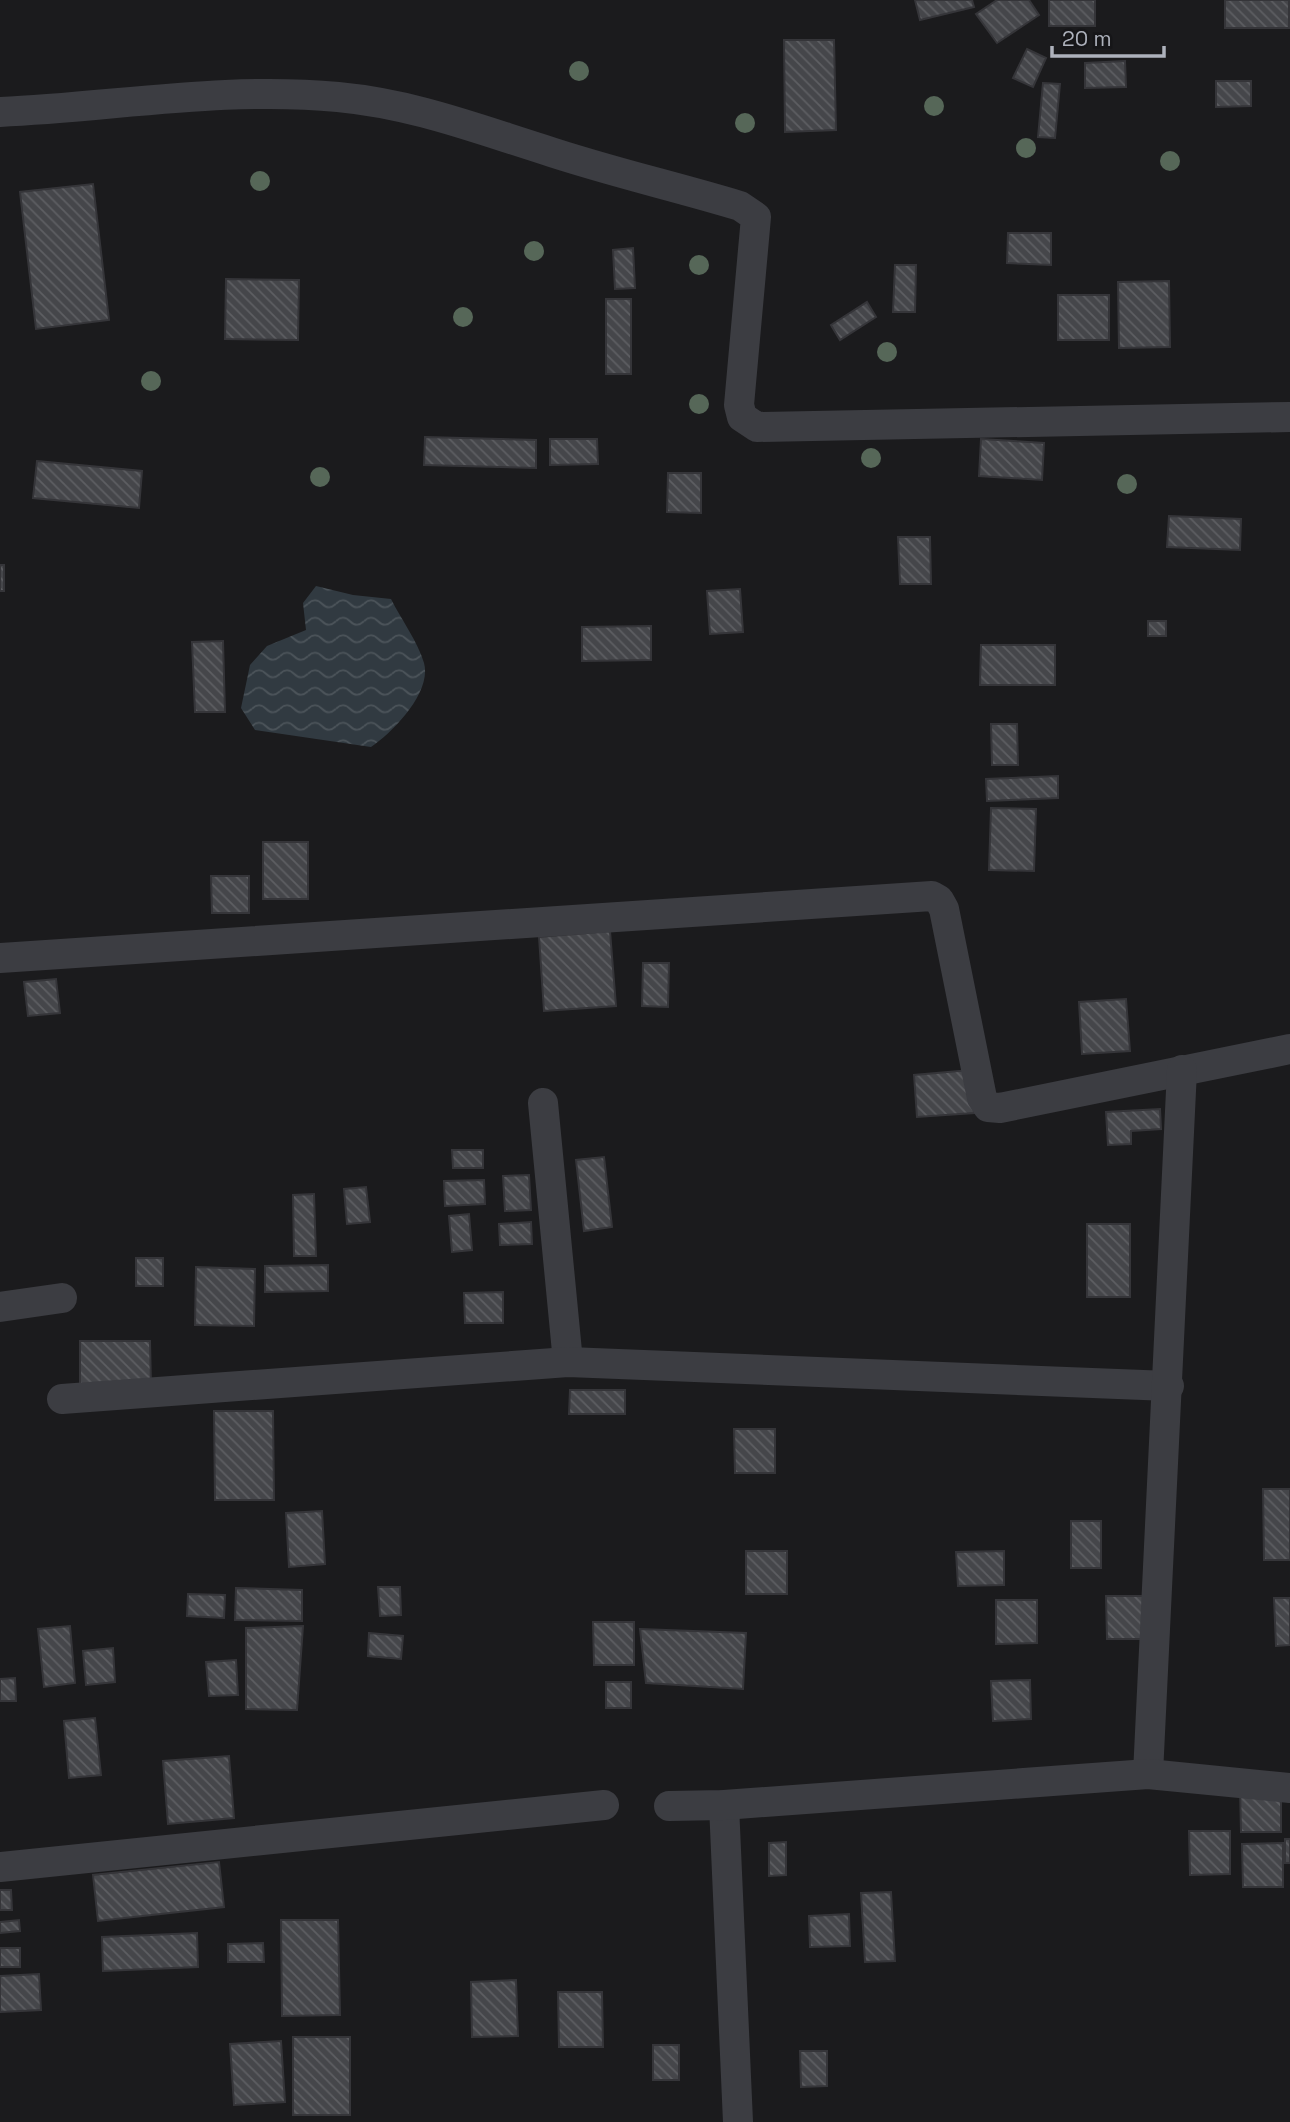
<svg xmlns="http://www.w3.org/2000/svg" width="1290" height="2122" font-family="'Space Grotesk',sans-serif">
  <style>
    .water { fill: url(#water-waves) }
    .building { fill: url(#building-back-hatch); stroke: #353539; stroke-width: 2 }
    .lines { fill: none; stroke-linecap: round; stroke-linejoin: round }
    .street { stroke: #3c3d42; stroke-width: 30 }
    .tree { fill: #566758 }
  </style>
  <defs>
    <pattern id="water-waves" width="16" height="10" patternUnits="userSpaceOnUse" patternTransform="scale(1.75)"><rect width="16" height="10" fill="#313a41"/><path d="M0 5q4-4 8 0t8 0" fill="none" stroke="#4c545a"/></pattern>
    <pattern id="building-back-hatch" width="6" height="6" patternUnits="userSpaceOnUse" patternTransform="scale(1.75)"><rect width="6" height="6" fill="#45464a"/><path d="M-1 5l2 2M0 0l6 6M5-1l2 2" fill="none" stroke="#5d5e62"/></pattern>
  </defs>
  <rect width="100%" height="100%" fill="#1b1b1d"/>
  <!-- water -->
  <path class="water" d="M316 586 353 595 391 599C401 619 418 642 424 663 432 692 393 732 371 747L255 730 241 708 250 665 267 646 306 630 303 603Z"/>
  <!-- building -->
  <g class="building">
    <path d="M915 0H972L974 7 920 20Z"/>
    <path d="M997 0H1029L1039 15 997 43 976 14Z"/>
    <rect x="1049" y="0" width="46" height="26"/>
    <rect x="1225" y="0" width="64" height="28"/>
    <path d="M784 40H834L836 130 785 132Z"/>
    <path d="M1027 49 1046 58 1033 87 1013 78Z"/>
    <path d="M1125 61 1126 87 1085 88V63Z"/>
    <path d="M1216 81H1251V106L1216 107Z"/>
    <path d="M1043 83 1060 84 1055 138 1038 137Z"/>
    <path d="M93 184 109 320 36 329 20 192Z"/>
    <path d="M1008 233H1051V265L1007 263Z"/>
    <path d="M633 248 635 288 615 289 613 250Z"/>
    <path d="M895 265H916L915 312H893Z"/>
    <path d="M226 279 299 280 298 340 225 339Z"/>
    <path d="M1169 281 1170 347 1119 348 1118 282Z"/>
    <rect x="1058" y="295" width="51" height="45"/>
    <rect x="606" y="299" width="25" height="75"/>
    <path d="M867 302 876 317 840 340 831 325Z"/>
    <path d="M425 437 536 440V468L424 465Z"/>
    <path d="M550 439H597L598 464 550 465Z"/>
    <path d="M981 439 1044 443 1042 480 979 476Z"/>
    <path d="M37 461 142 471 139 508 33 498Z"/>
    <path d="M668 473H701V513L667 512Z"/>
    <path d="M1169 516 1241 519 1240 550 1167 547Z"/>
    <path d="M898 537H930L931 584H900Z"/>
    <rect x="0" y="565" width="4" height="26"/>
    <path d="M740 589 743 632 710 634 707 591Z"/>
    <rect x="1148" y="621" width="18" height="15"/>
    <path d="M651 626V660L582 661V627Z"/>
    <path d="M223 641 225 712H195L192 642Z"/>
    <path d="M981 645H1055V685H980Z"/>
    <path d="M991 724H1017L1018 765H992Z"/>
    <path d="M1058 776V798L987 801 986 779Z"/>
    <path d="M991 808 1036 809 1034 871 989 870Z"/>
    <rect x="263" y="842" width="45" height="57"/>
    <path d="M211 876H249V913H212Z"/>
    <path d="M610 931 616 1006 544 1011 539 937Z"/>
    <path d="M643 963H669L668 1007 642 1006Z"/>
    <path d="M56 979 60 1013 28 1016 24 982Z"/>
    <path d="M1126 999 1130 1051 1082 1054 1079 1002Z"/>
    <path d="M970 1070 974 1113 917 1117 914 1075Z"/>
    <path d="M1160 1109 1161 1129 1131 1131V1144L1108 1145 1106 1112Z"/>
    <path d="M452 1150H483V1168H453Z"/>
    <path d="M604 1157 612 1227 584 1231 576 1160Z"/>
    <path d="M529 1175 531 1210 505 1211 503 1176Z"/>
    <path d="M484 1180 485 1204 445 1206 444 1181Z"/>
    <path d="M366 1187 370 1222 347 1224 344 1189Z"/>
    <path d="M314 1194 316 1256H294L293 1195Z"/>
    <path d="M469 1214 472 1250 452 1252 449 1216Z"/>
    <path d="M531 1222 532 1244 500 1245 499 1224Z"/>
    <rect x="1087" y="1224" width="43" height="73"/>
    <rect x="136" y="1258" width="27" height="28"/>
    <path d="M328 1265V1291L265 1292V1266Z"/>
    <path d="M196 1267 255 1269 254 1326 195 1325Z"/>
    <path d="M503 1292V1323H465L464 1293Z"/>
    <path d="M80 1341H150L151 1385H80Z"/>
    <path d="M570 1390H625V1414H569Z"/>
    <path d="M214 1411H273L274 1500H215Z"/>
    <path d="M734 1429H775V1473H735Z"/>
    <path d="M1263 1489H1290V1560H1264Z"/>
    <path d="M322 1511 325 1564 289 1567 286 1513Z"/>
    <rect x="1071" y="1521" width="30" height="47"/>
    <rect x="746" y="1551" width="41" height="43"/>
    <path d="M1004 1551V1585L958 1586 956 1552Z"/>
    <path d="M378 1587H400L401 1615 380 1616Z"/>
    <path d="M236 1588 302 1590V1621L235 1620Z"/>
    <path d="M188 1594 225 1595 224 1618 187 1616Z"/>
    <path d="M1106 1596H1147L1148 1639H1107Z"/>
    <path d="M1274 1598H1290V1645L1276 1646Z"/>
    <path d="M996 1600H1037V1643L996 1644Z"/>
    <path d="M593 1622H634V1665H594Z"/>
    <path d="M70 1626 75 1683 44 1687 38 1629Z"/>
    <path d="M303 1626 297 1710 246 1709V1628Z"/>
    <path d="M640 1629 746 1633 743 1689 646 1683Z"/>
    <path d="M369 1633 403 1636 401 1659 368 1656Z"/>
    <path d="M113 1648 115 1682 86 1685 83 1651Z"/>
    <path d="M236 1660 238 1695 209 1696 206 1662Z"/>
    <path d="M15 1678 16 1701H0V1679Z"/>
    <path d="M1030 1680 1031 1719 993 1721 991 1681Z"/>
    <rect x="606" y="1682" width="25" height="26"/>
    <path d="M95 1718 101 1775 69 1778 64 1721Z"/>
    <path d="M229 1756 234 1818 168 1824 163 1761Z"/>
    <path d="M1240 1788H1281V1832H1241Z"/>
    <path d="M1189 1831H1230V1874L1190 1875Z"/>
    <rect x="1285" y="1839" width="5" height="24"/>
    <path d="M786 1842V1875L769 1876V1843Z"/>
    <path d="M1283 1843V1887H1243L1242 1844Z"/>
    <path d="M219 1862 224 1907 98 1921 93 1875Z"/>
    <path d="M0 1890H11L12 1910H0Z"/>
    <path d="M891 1892 895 1961 865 1962 861 1893Z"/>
    <path d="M849 1914 850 1946 810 1947 809 1916Z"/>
    <path d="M19 1920 20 1931 0 1933V1922Z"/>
    <path d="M281 1920H338L340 2015 282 2016Z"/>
    <path d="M197 1933 198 1967 103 1971 102 1937Z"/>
    <path d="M263 1943 264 1962H228V1944Z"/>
    <rect x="0" y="1948" width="20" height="19"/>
    <path d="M39 1974 41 2010 0 2012V1976Z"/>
    <path d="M516 1980 518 2036 472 2037 471 1982Z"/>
    <path d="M558 1992H602L603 2047H559Z"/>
    <rect x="293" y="2037" width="57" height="78"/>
    <path d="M281 2041 285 2102 234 2105 230 2044Z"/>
    <rect x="653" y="2045" width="26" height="35"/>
    <path d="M800 2051H827V2086L801 2087Z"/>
  </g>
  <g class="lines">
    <!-- street -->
    <g class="street">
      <path d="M0 112C113 107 225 86 338 97 412 104 472 127 542 149 607 171 674 186 740 206L756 217 739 405 742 417 757 427 1290 417"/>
      <path d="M0 958 932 896 939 900 944 909 982 1098 988 1107 1000 1108 1290 1049"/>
      <path d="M543 1103 568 1362"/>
      <path d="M0 1307 62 1298"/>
      <path d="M62 1399 568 1362 1169 1386"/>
      <path d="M1148 1774 1182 1070"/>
      <path d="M724 1805 738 2122"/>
      <path d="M669 1806 724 1805 1148 1774 1290 1788"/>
      <path d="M0 1867 604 1805"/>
    </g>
  </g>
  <!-- trees -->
  <g class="tree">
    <circle cx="579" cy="71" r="10"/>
    <circle cx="934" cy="106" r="10"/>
    <circle cx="745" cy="123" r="10"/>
    <circle cx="1026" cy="148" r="10"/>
    <circle cx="1170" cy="161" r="10"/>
    <circle cx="260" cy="181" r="10"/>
    <circle cx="534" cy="251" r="10"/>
    <circle cx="699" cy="265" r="10"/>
    <circle cx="463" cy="317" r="10"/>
    <circle cx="887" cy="352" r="10"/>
    <circle cx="151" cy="381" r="10"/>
    <circle cx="699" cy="404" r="10"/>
    <circle cx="871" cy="458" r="10"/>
    <circle cx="320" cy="477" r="10"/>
    <circle cx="1127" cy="484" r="10"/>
  </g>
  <!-- scale -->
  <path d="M1052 46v10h112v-10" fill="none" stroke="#aeb2bc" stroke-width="3.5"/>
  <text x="1062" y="46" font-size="21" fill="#aeb2bc" stroke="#161618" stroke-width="5" paint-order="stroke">20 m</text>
</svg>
